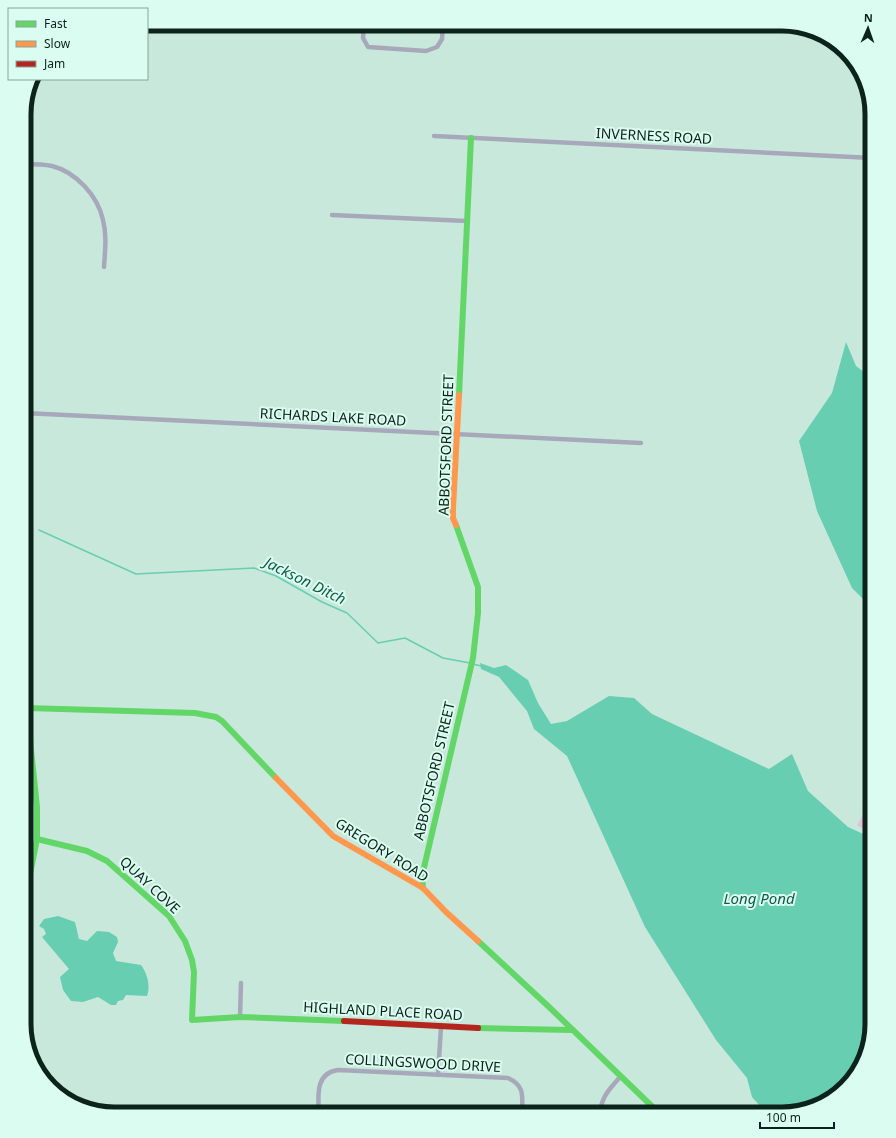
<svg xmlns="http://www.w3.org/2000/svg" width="896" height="1138" font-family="'Noto Sans',sans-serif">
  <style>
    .green { fill: #e2c2d2 }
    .water { fill: #68ceb1 }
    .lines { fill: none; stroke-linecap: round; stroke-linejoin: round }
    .stream { stroke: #68ceb1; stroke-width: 1.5 }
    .street { stroke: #a7a9bb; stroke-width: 4.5 }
    .fast { stroke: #63d668; stroke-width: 6 }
    .slow { stroke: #ff974d; stroke-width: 6 }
    .jam { stroke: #b3261e; stroke-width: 6 }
    .labels { text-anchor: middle; stroke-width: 4; stroke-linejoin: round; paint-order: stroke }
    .street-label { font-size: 14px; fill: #0c231b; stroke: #dbfcf0 }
    .water-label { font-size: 15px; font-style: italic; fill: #125a46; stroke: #dbfcf0 }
    .rim { fill: none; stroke: #0c231b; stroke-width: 5 }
  </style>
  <rect width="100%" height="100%" fill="#c9e8dc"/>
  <!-- green -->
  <path class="green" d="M872 800V835L857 825Z"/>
  <!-- water -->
  <g class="water">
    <path d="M846 342 856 366 872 378V608L852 588 817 511 799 441 832 393Z"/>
    <path d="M480 663 494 668 506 665 528 680 538 703 551 724 567 721 609 696 634 698 652 714 769 769 792 754 808 791 848 827 872 838V1024L860 1069 832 1099 782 1114H767L752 1097 747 1078 716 1040 645 927 567 756 534 729 527 711 499 677 481 669Z"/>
    <path d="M58 916 75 922 79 939 87 941 97 931 109 932 117 937 118 942 113 953 116 961 141 965C147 973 151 986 147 996L126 995 123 1000 118 1001 116 1005H111L98 997 83 1002 71 1001 63 990 60 977 69 969 42 937 46 934 44 929 39 926 44 919Z"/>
  </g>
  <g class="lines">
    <!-- stream -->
    <g class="stream">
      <path d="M39 530 136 574 254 568 276 576 322 602 347 613 378 643 405 638 443 658 470 663"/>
      <path d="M473 664 481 666"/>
    </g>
    <!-- street -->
    <g class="street">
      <path d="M364 24 363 38 368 47 426 51 437 47 442 39 443 24"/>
      <path d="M434 136 872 158"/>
      <path d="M24 164C34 164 43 164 52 166 76 172 98 196 103 220 107 235 105 251 104 267"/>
      <path d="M332 215 467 221"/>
      <path d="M24 413 641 443"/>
      <path d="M240 1017 241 983"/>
      <path d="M438 1075 441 1027"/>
      <path d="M319 1114C318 1096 315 1073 338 1070L508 1078C526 1086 522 1098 522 1114"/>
      <path d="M600 1114C601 1097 609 1090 620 1077"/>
    </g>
    <!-- fast -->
    <g class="fast">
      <path d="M459 395 471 138"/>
      <path d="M24 489 26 522 24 559"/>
      <path d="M24 683 37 807V839L24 904"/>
      <path d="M27 708 195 713 216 717 222 721 276 778"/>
      <path d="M37 839 87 851 107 861 169 916 185 941 192 960 194 972 192 1020 240 1017 344 1021"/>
      <path d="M423 888 422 876 473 658 478 613V587L456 525"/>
      <path d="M478 941 548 1006 660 1114"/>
      <path d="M478 1028 572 1030"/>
    </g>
    <!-- slow -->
    <g class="slow">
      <path d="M456 525 453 518V508L459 395"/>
      <path d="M276 778 333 836 423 888 446 912 478 941"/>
    </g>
    <!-- jam -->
    <path class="jam" d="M344 1021 478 1028"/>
  </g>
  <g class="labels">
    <!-- street labels -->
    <g class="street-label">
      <text transform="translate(654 136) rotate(3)" y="5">INVERNESS ROAD</text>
      <text transform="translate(333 417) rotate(3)" y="5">RICHARDS LAKE ROAD</text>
      <text transform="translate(446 445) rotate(-88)" y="5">ABBOTSFORD STREET</text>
      <text transform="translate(434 771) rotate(-77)" y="5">ABBOTSFORD STREET</text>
      <text transform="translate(382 850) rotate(32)" y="5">GREGORY ROAD</text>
      <text transform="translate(150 885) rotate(43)" y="5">QUAY COVE</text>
      <text transform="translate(383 1011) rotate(3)" y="5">HIGHLAND PLACE ROAD</text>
      <text transform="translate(423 1063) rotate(3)" y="5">COLLINGSWOOD DRIVE</text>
    </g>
    <!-- water labels -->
    <g class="water-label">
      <text transform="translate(305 581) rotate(26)" y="5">Jackson Ditch</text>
      <text x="759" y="904">Long Pond</text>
    </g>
  </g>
  <!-- crop -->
  <path d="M0 0H896V1138H0ZM114 31H782A83 83 0 0 1 865 114V1024A83 83 0 0 1 782 1107H114A83 83 0 0 1 31 1024V114A83 83 0 0 1 114 31Z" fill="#dbfcf0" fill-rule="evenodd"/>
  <path class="rim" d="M114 31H782A83 83 0 0 1 865 114V1024A83 83 0 0 1 782 1107H114A83 83 0 0 1 31 1024V114A83 83 0 0 1 114 31Z"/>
  <!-- legend -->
  <rect x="8" y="8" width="140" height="72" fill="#dbfcf0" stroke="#88a59b"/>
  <rect x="16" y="21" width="20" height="6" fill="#63d668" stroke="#88a59b"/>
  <text x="44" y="28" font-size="12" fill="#0c231b">Fast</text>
  <rect x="16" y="41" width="20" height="6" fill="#ff974d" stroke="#88a59b"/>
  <text x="44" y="48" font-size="12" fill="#0c231b">Slow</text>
  <rect x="16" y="61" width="20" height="6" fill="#b3261e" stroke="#88a59b"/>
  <text x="44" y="68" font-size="12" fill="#0c231b">Jam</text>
  <!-- north arrow -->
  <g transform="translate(868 28) rotate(2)" stroke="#dbfcf0" stroke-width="3" paint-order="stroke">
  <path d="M0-3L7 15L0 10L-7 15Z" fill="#0c231b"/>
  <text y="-6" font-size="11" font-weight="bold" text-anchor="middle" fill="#0c231b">N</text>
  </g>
  <!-- scale -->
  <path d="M760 1122v6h74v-6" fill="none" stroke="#0c231b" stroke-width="2"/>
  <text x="766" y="1122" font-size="12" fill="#0c231b" stroke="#dbfcf0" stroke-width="3" paint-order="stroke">100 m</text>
</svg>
